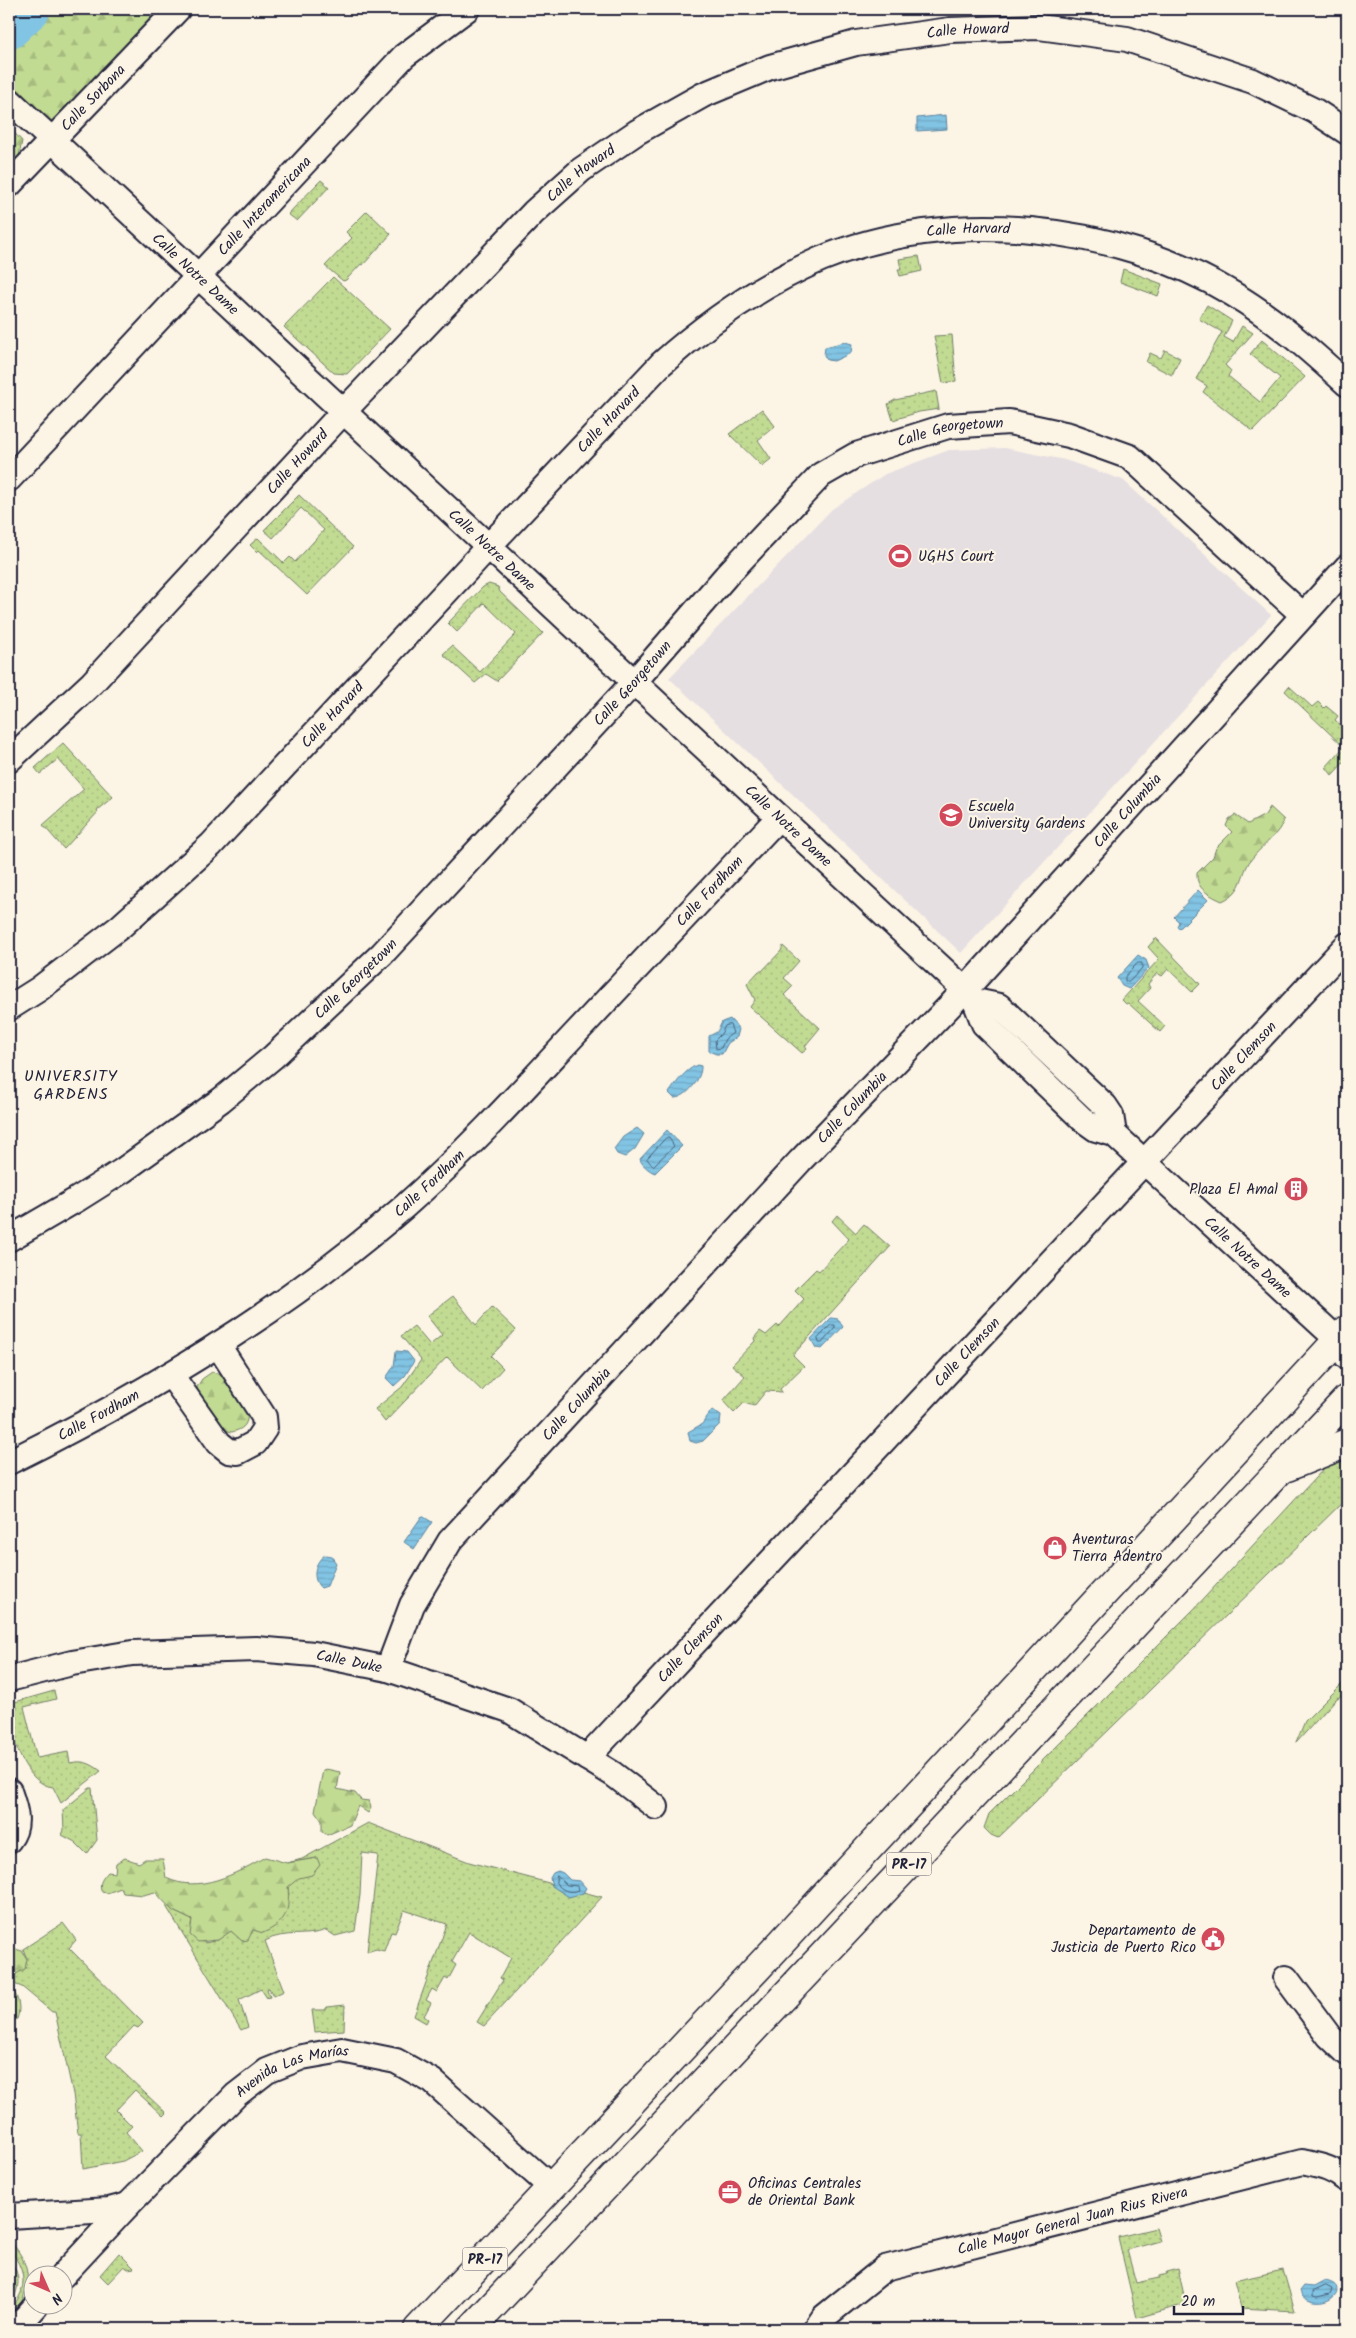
<svg xmlns="http://www.w3.org/2000/svg" width="1356" height="2338" font-family="Kalam,sans-serif">
  <style>
    .built { fill: #e6dfe2 }
    .grass { fill: url(#grass-dots); stroke: #727e66 }
    .forest { fill: url(#forest-firs); stroke: #727e66 }
    .water { fill: url(#water-rules); stroke: #5c83a0 }
    .lines { fill: none; stroke-linecap: round; stroke-linejoin: round }
    .shore { stroke: #48637e; stroke-width: 1 }
    .river { stroke: #82c4e3; stroke-width: 41 }
    .minor-casing { stroke: #22223b; stroke-width: 28 }
    .highway-casing { stroke: #22223b; stroke-width: 31 }
    .minor { stroke: #fcf5e5; stroke-width: 24 }
    .highway { stroke: #fcf5e5; stroke-width: 28 }
    .labels { text-anchor: middle; stroke-width: 4; stroke-linejoin: round; paint-order: stroke }
    .shield { fill: #fcf5e5; stroke: #63616e; stroke-width: 1 }
    .shield-label { font-size: 14px; font-weight: bold; fill: #22223b }
    .street-label { font-size: 15px; fill: #22223b; stroke: #fcf5e5 }
    .poi-label { font-size: 15px; fill: #22223b; stroke: #fcf5e5; text-anchor: start }
    .neighbourhood-label { font-size: 16px; letter-spacing: 1px; fill: #22223b; stroke: #fcf5e5 }
  </style>
  <defs>
    <pattern id="grass-dots" width="8" height="8" patternUnits="userSpaceOnUse" patternTransform="scale(1.25)"><rect width="8" height="8" fill="#c2db92"/><path d="M2 2h.1M6 6h.1" fill="none" stroke="#a6bc7f" stroke-width="1.8" stroke-linecap="round"/></pattern>
    <pattern id="forest-firs" width="22" height="20" patternUnits="userSpaceOnUse" patternTransform="scale(1.25)"><rect width="22" height="20" fill="#c2db92"/><path d="M5 1l3.5 6h-7zM16 11l3.5 6h-7z" fill="#a6bc7f"/></pattern>
    <pattern id="water-rules" width="6" height="5" patternUnits="userSpaceOnUse" patternTransform="scale(1.25)"><rect width="6" height="5" fill="#82c4e3"/><path d="M0 2.5h6" fill="none" stroke="#70a8c4"/></pattern>
  </defs>
  <rect width="100%" height="100%" fill="#fcf5e5"/>
  <filter id="ink" filterUnits="userSpaceOnUse"><feTurbulence type="fractalNoise" baseFrequency=".02" numOctaves="2"/><feDisplacementMap in="SourceGraphic" scale="10" xChannelSelector="R" yChannelSelector="G"/><feConvolveMatrix kernelMatrix="1 2 1 2 8 2 1 2 1" color-interpolation-filters="sRGB"/></filter>
  <g filter="url(#ink)">
    <!-- built -->
    <path class="built" d="M1005 448 1065 460 1123 480 1271 615 961 953 669 678 832 509 885 474 949 450Z"/>
    <!-- grass -->
    <g class="grass">
      <path d="M321 180 329 187 297 221 288 214Z"/>
      <path d="M367 211 391 234 363 265 361 264 346 280 343 281 325 266 352 238 346 232Z"/>
      <path d="M919 256 922 271 900 276 898 269H901L899 259Z"/>
      <path d="M1123 269 1162 284 1158 296 1120 282Z"/>
      <path d="M333 277 390 329 347 374 334 373 284 327Z"/>
      <path d="M1207 305 1232 321 1224 337 1233 342 1242 326 1253 333 1225 365 1231 371 1228 376 1260 402 1280 378 1250 354 1262 340 1305 377 1253 431 1203 392 1207 386 1196 379 1222 332 1199 319Z"/>
      <path d="M952 335 956 381 943 383 934 336Z"/>
      <path d="M1165 350 1180 358 1172 375 1146 362 1150 353 1161 358Z"/>
      <path d="M936 391 939 409 919 412 893 420 888 404 895 400Z"/>
      <path d="M762 409 775 426 758 440 771 459 762 466 729 434Z"/>
      <path d="M299 495 353 547 307 595 259 550 257 552 250 545 258 538 284 563 290 557 295 562 324 530 301 508 273 538 264 530Z"/>
      <path d="M489 584 498 587 500 592 543 633 497 681 486 674 475 683 443 654 452 646 480 672 516 634 484 603 457 632 448 623 483 587Z"/>
      <path d="M1289 686 1312 707 1318 702 1324 708 1326 706 1338 716 1335 720 1347 731V759L1332 775 1326 767 1344 747 1285 691Z"/>
      <path d="M63 743 113 797 97 810 98 812 64 849 43 825 84 789 58 759 40 774 35 768Z"/>
      <path d="M1156 938 1200 984 1192 992 1168 969 1162 976 1157 973 1148 984 1150 988 1138 1001 1165 1026 1160 1032 1128 1003 1126 1004 1122 1000 1159 959 1148 947Z"/>
      <path d="M783 946 799 961 784 978 793 986 784 995 820 1028 805 1046 807 1049 802 1053 750 1007 755 1000 747 984 759 971H762L781 951Z"/>
      <path d="M837 1215 856 1233 864 1224 890 1247 793 1355 804 1366 780 1389 782 1392 766 1391 754 1406 744 1403 734 1413 723 1401 745 1376 732 1365 755 1341 754 1338 760 1331 766 1335 777 1325 779 1327 804 1299 795 1290 816 1269 819 1271 849 1239 832 1221Z"/>
      <path d="M453 1296 476 1325 492 1307 516 1330 491 1356 503 1368 482 1391 447 1357 385 1422 375 1409 402 1387 421 1360 401 1336 414 1326 430 1345 442 1335 427 1316Z"/>
      <path d="M1347 1452V1498L998 1838 991 1835 984 1828 989 1814 1194 1609 1328 1464Z"/>
      <path d="M1347 1679V1692L1336 1699 1296 1743 1305 1721Z"/>
      <path d="M54 1691 56 1699 24 1707 37 1758 68 1752 70 1763C83 1760 90 1763 101 1771L61 1803 53 1787C24 1784 9 1733 9 1708L15 1702Z"/>
      <path d="M90 1788H92L97 1840 87 1854 75 1842 62 1835 64 1830 63 1810Z"/>
      <path d="M368 1823 469 1862 602 1897 484 2026 477 2022 503 1980 500 1978 511 1958 469 1932 452 1962 456 1965 448 1980 445 1978 437 1992 432 1989 426 2000 431 2003 424 2016 428 2019 426 2023 414 2016 447 1924 404 1910 395 1933 391 1932 384 1951 376 1949 367 1952 378 1855 362 1853 360 1895 355 1931 335 1936 326 1930C307 1938 285 1930 265 1941L284 1991 273 1996 269 1988 267 1989 270 1997 267 1998 261 1989 239 2000 248 2027 241 2030 166 1906 168 1905 173 1911 192 1920 191 1926 205 1943 218 1940 227 1932 232 1931 242 1941 289 1895 288 1887 317 1858 287 1863 302 1859Z"/>
      <path d="M63 1923 76 1940 69 1948 143 2023 138 2028 134 2026 106 2056 166 2113 163 2116 135 2090 116 2110 132 2126 126 2132 142 2151 123 2161 83 2169 81 2133H78L73 2094 55 2012H52L22 1987 9 1982V1978L27 1959 23 1949Z"/>
      <path d="M345 2005 344 2030 315 2032 312 2010H325L327 2007Z"/>
      <path d="M1156 2228 1160 2241 1127 2250 1136 2283 1159 2278V2276L1167 2274 1166 2272 1178 2269 1186 2304 1137 2318 1118 2237Z"/>
      <path d="M9 2240C35 2267 32 2293 9 2320 9 2305 24 2299 23 2280 23 2264 9 2252 9 2240Z"/>
      <path d="M119 2253 134 2268 128 2269 124 2266 108 2283 100 2275Z"/>
      <path d="M9 2260C22 2274 20 2291 9 2305V2286L12 2284 9 2276Z"/>
      <path d="M1283 2270 1295 2311 1241 2308 1234 2281Z"/>
    </g>
    <!-- forest -->
    <g class="forest">
      <path d="M44 9H170L52 128 9 88C9 43 4 36 44 9Z"/>
      <path d="M9 127 22 141 19 156 9 169Z"/>
      <path d="M1270 807 1284 820C1279 834 1264 844 1254 856 1239 872 1246 891 1222 901 1209 895 1196 889 1197 873L1213 857 1216 848 1232 832 1226 826 1229 819 1235 815 1248 824 1265 815Z"/>
      <path d="M212 1372C216 1373 221 1373 224 1376 232 1381 250 1411 247 1420 245 1428 239 1430 232 1432L224 1430 199 1395 197 1387 202 1379Z"/>
      <path d="M326 1769 340 1772 337 1789 355 1793 361 1800 369 1801 371 1808 368 1813 358 1806 350 1825 327 1835 322 1831V1821L315 1811 323 1770Z"/>
      <path d="M265 1857 287 1863 317 1858 320 1865 312 1875 299 1878 288 1887C290 1911 286 1923 263 1933L253 1930 248 1940 242 1941 231 1931 218 1940 198 1942 190 1935 192 1920 173 1911 155 1892 143 1895 123 1893 121 1888 107 1893 102 1892C98 1883 102 1879 108 1872L115 1873 116 1863 125 1858 139 1863 145 1859H163L166 1878C199 1894 236 1874 265 1857Z"/>
      <path d="M9 1947 22 1951 27 1959 25 1969 9 1978Z"/>
      <path d="M9 1984C17 1995 22 2006 17 2019L9 2022Z"/>
    </g>
    <!-- water -->
    <g class="water">
      <path d="M946 115 947 129 917 131V118Z"/>
      <path d="M845 342 852 344 851 353 834 361 827 360 824 355 825 347Z"/>
      <path d="M1198 890 1208 900 1181 927 1178 928 1177 926 1179 922 1174 917Z"/>
      <path d="M1138 955 1146 960 1149 968 1129 989 1122 986 1117 978Z"/>
      <path d="M730 1019 739 1029 737 1037 728 1043 722 1054H716L709 1051V1036L717 1032 722 1022Z"/>
      <path d="M697 1065 701 1066C702 1078 687 1098 674 1098L669 1093C676 1083 685 1070 697 1065Z"/>
      <path d="M637 1128 644 1134 635 1149 625 1157 617 1154 614 1149 623 1137Z"/>
      <path d="M667 1130 682 1146 655 1173C649 1171 641 1164 640 1159Z"/>
      <path d="M831 1318 838 1319 843 1327 822 1349 816 1348 811 1339Z"/>
      <path d="M396 1351 407 1352 414 1361 405 1376 394 1386 386 1378 394 1366Z"/>
      <path d="M712 1410 721 1416 720 1424 703 1441 696 1443 690 1441 688 1432 702 1424Z"/>
      <path d="M422 1516 432 1522 414 1549 404 1542Z"/>
      <path d="M325 1555 331 1556 336 1563 327 1586 321 1588C311 1579 314 1562 325 1555Z"/>
      <path d="M558 1871 563 1873 570 1880 580 1881 586 1888 583 1893 569 1897 552 1886 550 1878 553 1873Z"/>
      <path d="M1325 2281C1354 2286 1324 2315 1302 2296L1300 2291 1304 2286 1314 2287Z"/>
    </g>
    <g class="lines">
      <!-- shore -->
      <g class="shore">
        <path d="M1138 963H1142V968L1130 981H1125V977Z"/>
        <path d="M730 1025 733 1033 725 1039 721 1048 716 1049 715 1040 721 1034 725 1026Z"/>
        <path d="M666 1138H669L674 1146 653 1166 647 1159Z"/>
        <path d="M831 1325H835V1328L822 1343H819L818 1339Z"/>
        <path d="M557 1876 567 1885 577 1886 578 1890C569 1894 562 1890 556 1883Z"/>
        <path d="M1326 2286 1332 2289 1330 2294 1317 2297 1313 2296V2292Z"/>
      </g>
      <!-- river -->
      <path class="river" d="M9 29 30 9"/>
      <defs>
        <g id="minor">
          <path id="s1" d="M9 100 965 990 975 1001 984 1024 1082 1119 1096 1129 1114 1134 1338 1340 1347 1357"/>
          <path id="s2" d="M9 185 178 9"/>
          <path id="s3" d="M9 479 404 56 467 9"/>
          <path id="s4" d="M9 760 92 683 344 411 534 212 581 170 637 132 703 95 770 67 856 43 950 30 1039 27 1127 39 1253 81 1315 111 1347 132"/>
          <path d="M975 1001 999 1006 1105 1106 1111 1115 1114 1134"/>
          <path id="s5" d="M9 1008 39 989 121 926 211 845 488 547 661 364C709 321 761 285 821 259 949 206 1115 223 1233 294 1275 319 1311 351 1347 384"/>
          <path id="s6" d="M9 1239 76 1200 122 1171 221 1100 273 1057 382 954 635 681 726 576 821 475 856 455 948 426 1009 422 1069 435 1130 457 1303 615"/>
          <path d="M171 1375 219 1443 229 1451 238 1452 255 1443 265 1428 264 1417 218 1345"/>
          <path id="s7" d="M9 1462C150 1392 286 1310 405 1206 465 1153 519 1094 573 1036 642 963 710 890 779 817"/>
          <path id="s8" d="M388 1669 412 1605 450 1541 800 1161 965 990 1347 567"/>
          <path id="s9" d="M9 1679 72 1663 132 1653 256 1649 314 1654 388 1669 509 1710 613 1774 656 1807"/>
          <path id="s10" d="M587 1758 1347 945"/>
          <path d="M9 1791C15 1808 21 1825 9 1840"/>
          <path d="M1286 1978 1329 2036 1347 2053"/>
          <path d="M9 2216 109 2210 128 2205"/>
          <path id="s11" d="M62 2276 128 2205 236 2095 267 2071 302 2057 342 2050 396 2061 432 2081 552 2188"/>
          <path d="M15 2329 36 2306"/>
          <path id="s12" d="M816 2329 824 2317 885 2268 1302 2162C1320 2166 1333 2168 1347 2180"/>
        </g>
        <g id="highway">
          <path d="M1287 1467 1347 1443"/>
          <path d="M418 2329 780 1944 1347 1330"/>
          <path d="M471 2329 1347 1399"/>
        </g>
      </defs>
      <!-- minor casing -->
      <use href="#minor" class="minor-casing"/>
      <!-- highway casing -->
      <use href="#highway" class="highway-casing"/>
      <!-- minor -->
      <use href="#minor" class="minor"/>
      <!-- highway -->
      <use href="#highway" class="highway"/>
    </g>
  </g>
  <!-- icons -->
  <defs>
    <symbol id="stadium-disc" viewBox="-11 -11 22 22"><circle r="9.5" fill="#d1495b" stroke="#fcf5e5"/><path d="M0-5a6.5 5 0 1 0 0 10a6.5 5 0 1 0 0-10ZM-3.5-1.8h7v3.6h-7Z" fill="#fff"/></symbol>
    <symbol id="school-disc" viewBox="-11 -11 22 22"><circle r="9.5" fill="#d1495b" stroke="#fcf5e5"/><path d="M0-5L7-2L0 1L-7-2ZM-4 1L0 2.5L4 1V4Q0 6-4 4Z" fill="#fff"/></symbol>
    <symbol id="building-disc" viewBox="-11 -11 22 22"><circle r="9.5" fill="#d1495b" stroke="#fcf5e5"/><path d="M-4-6H4V6H1V3H-1V6H-4ZM-2.5-4.3h1.7v1.8h-1.7ZM.8-4.3h1.7v1.8H.8ZM-2.5-1h1.7V.8h-1.7ZM.8-1h1.7V.8H.8Z" fill="#fff"/></symbol>
    <symbol id="shop-disc" viewBox="-11 -11 22 22"><circle r="9.5" fill="#d1495b" stroke="#fcf5e5"/><path d="M-5-2.5h2.3a2.7 3.5 0 0 1 5.4 0H5L5.5 6h-11ZM-1.5-2.5h3a1.5 2.3 0 0 0-3 0Z" fill="#fff"/></symbol>
    <symbol id="civic-disc" viewBox="-11 -11 22 22"><circle r="9.5" fill="#d1495b" stroke="#fcf5e5"/><path d="M-.6-6.5H3V-4.5H.6V-3L4-1V1h2V6H-6V1h2V-1L-.6-3ZM-1.2 2.5V6h2.4V2.5Z" fill="#fff"/></symbol>
    <symbol id="office-disc" viewBox="-11 -11 22 22"><circle r="9.5" fill="#d1495b" stroke="#fcf5e5"/><path d="M-6-3h4V-5.5h4V-3h4V5H-6ZM-1-4.5V-3h2v-1.5ZM-6 0V1H6V0Z" fill="#fff"/></symbol>
  </defs>
  <g fill-rule="evenodd">
    <use href="#stadium-disc" x="886" y="542" width="28" height="28"/>
    <use href="#school-disc" x="937" y="801" width="28" height="28"/>
    <use href="#building-disc" x="1282" y="1175" width="28" height="28"/>
    <use href="#shop-disc" x="1041" y="1534" width="28" height="28"/>
    <use href="#civic-disc" x="1199" y="1925" width="28" height="28"/>
    <use href="#office-disc" x="716" y="2178" width="28" height="28"/>
  </g>
  <g class="labels">
    <!-- shield labels -->
    <g class="shield">
      <rect x="886.5" y="1852.5" width="45" height="23" rx="4"/>
      <rect x="462.5" y="2247.5" width="45" height="23" rx="4"/>
    </g>
    <g class="shield-label">
      <text x="909" y="1869">PR-17</text>
      <text x="485" y="2264">PR-17</text>
    </g>
    <!-- street labels -->
    <g class="street-label">
      <text dy="5" stroke="none"><textPath href="#s4" startOffset="1240">Calle Howard</textPath></text>
      <text dy="5" stroke="none"><textPath href="#s2" startOffset="121">Calle Sorbona</textPath></text>
      <text dy="5" stroke="none"><textPath href="#s4" startOffset="820">Calle Howard</textPath></text>
      <text dy="5" stroke="none"><textPath href="#s3" startOffset="374">Calle Interamericana</textPath></text>
      <text dy="5" stroke="none"><textPath href="#s5" startOffset="1262">Calle Harvard</textPath></text>
      <text dy="5" stroke="none"><textPath href="#s1" startOffset="255">Calle Notre Dame</textPath></text>
      <text dy="5" stroke="none"><textPath href="#s5" startOffset="842">Calle Harvard</textPath></text>
      <text dy="5" stroke="none"><textPath href="#s6" startOffset="1259">Calle Georgetown</textPath></text>
      <text dy="5" stroke="none"><textPath href="#s4" startOffset="415">Calle Howard</textPath></text>
      <text dy="5" stroke="none"><textPath href="#s1" startOffset="660">Calle Notre Dame</textPath></text>
      <text dy="5" stroke="none"><textPath href="#s6" startOffset="840">Calle Georgetown</textPath></text>
      <text dy="5" stroke="none"><textPath href="#s5" startOffset="438">Calle Harvard</textPath></text>
      <text dy="5" stroke="none"><textPath href="#s8" startOffset="1139">Calle Columbia</textPath></text>
      <text dy="5" stroke="none"><textPath href="#s1" startOffset="1065">Calle Notre Dame</textPath></text>
      <text dy="5" stroke="none"><textPath href="#s7" startOffset="911">Calle Fordham</textPath></text>
      <text dy="5" stroke="none"><textPath href="#s6" startOffset="435">Calle Georgetown</textPath></text>
      <text dy="5" stroke="none"><textPath href="#s10" startOffset="961">Calle Clemson</textPath></text>
      <text dy="5" stroke="none"><textPath href="#s8" startOffset="734">Calle Columbia</textPath></text>
      <text dy="5" stroke="none"><textPath href="#s7" startOffset="506">Calle Fordham</textPath></text>
      <text dy="5" stroke="none"><textPath href="#s1" startOffset="1700">Calle Notre Dame</textPath></text>
      <text dy="5" stroke="none"><textPath href="#s10" startOffset="556">Calle Clemson</textPath></text>
      <text dy="5" stroke="none"><textPath href="#s8" startOffset="329">Calle Columbia</textPath></text>
      <text dy="5" stroke="none"><textPath href="#s7" startOffset="101">Calle Fordham</textPath></text>
      <text dy="5" stroke="none"><textPath href="#s10" startOffset="151">Calle Clemson</textPath></text>
      <text dy="5" stroke="none"><textPath href="#s9" startOffset="344">Calle Duke</textPath></text>
      <text dy="5" stroke="none"><textPath href="#s11" startOffset="314">Avenida Las Marías</textPath></text>
      <text dy="5" stroke="none"><textPath href="#s12" startOffset="286">Calle Mayor General Juan Rius Rivera</textPath></text>
    </g>
    <!-- poi labels -->
    <g class="poi-label">
      <text x="918" y="561">UGHS Court</text>
      <text x="968" y="811">Escuela<tspan x="968" dy="17">University Gardens</tspan></text>
      <text x="1278" y="1194" text-anchor="end">Plaza El Amal</text>
      <text x="1072" y="1544">Aventuras<tspan x="1072" dy="17">Tierra Adentro</tspan></text>
      <text x="1196" y="1935" text-anchor="end">Departamento de<tspan x="1196" dy="17">Justicia de Puerto Rico</tspan></text>
      <text x="748" y="2188">Oficinas Centrales<tspan x="748" dy="17">de Oriental Bank</tspan></text>
    </g>
    <!-- neighbourhood labels -->
    <g class="neighbourhood-label">
      <text x="71" y="1081">UNIVERSITY<tspan x="71" dy="18">GARDENS</tspan></text>
    </g>
  </g>
  <!-- margin -->
  <rect width="1356" height="2338" fill="none" stroke="#fcf5e5" stroke-width="30"/>
  <rect x="15" y="15" width="1326" height="2308" fill="none" stroke="#22223b" stroke-width="2" filter="url(#ink)"/>
  <!-- north arrow -->
  <g transform="translate(48 2290) rotate(135)"><circle r="24" fill="#fcf5e5" stroke="#a5a1a1"/>
  <path d="M0-4L9 19L0 12L-9 19Z" fill="#d1495b"/>
  <text y="-8" font-size="14" font-weight="bold" text-anchor="middle" fill="#22223b">N</text>
  </g>
  <!-- scale -->
  <path d="M1174 2306v8h69v-8" fill="none" stroke="#22223b" stroke-width="2.5"/>
  <text x="1181" y="2306" font-size="15" fill="#22223b" stroke="#fcf5e5" stroke-width="4" paint-order="stroke">20 m</text>
</svg>
